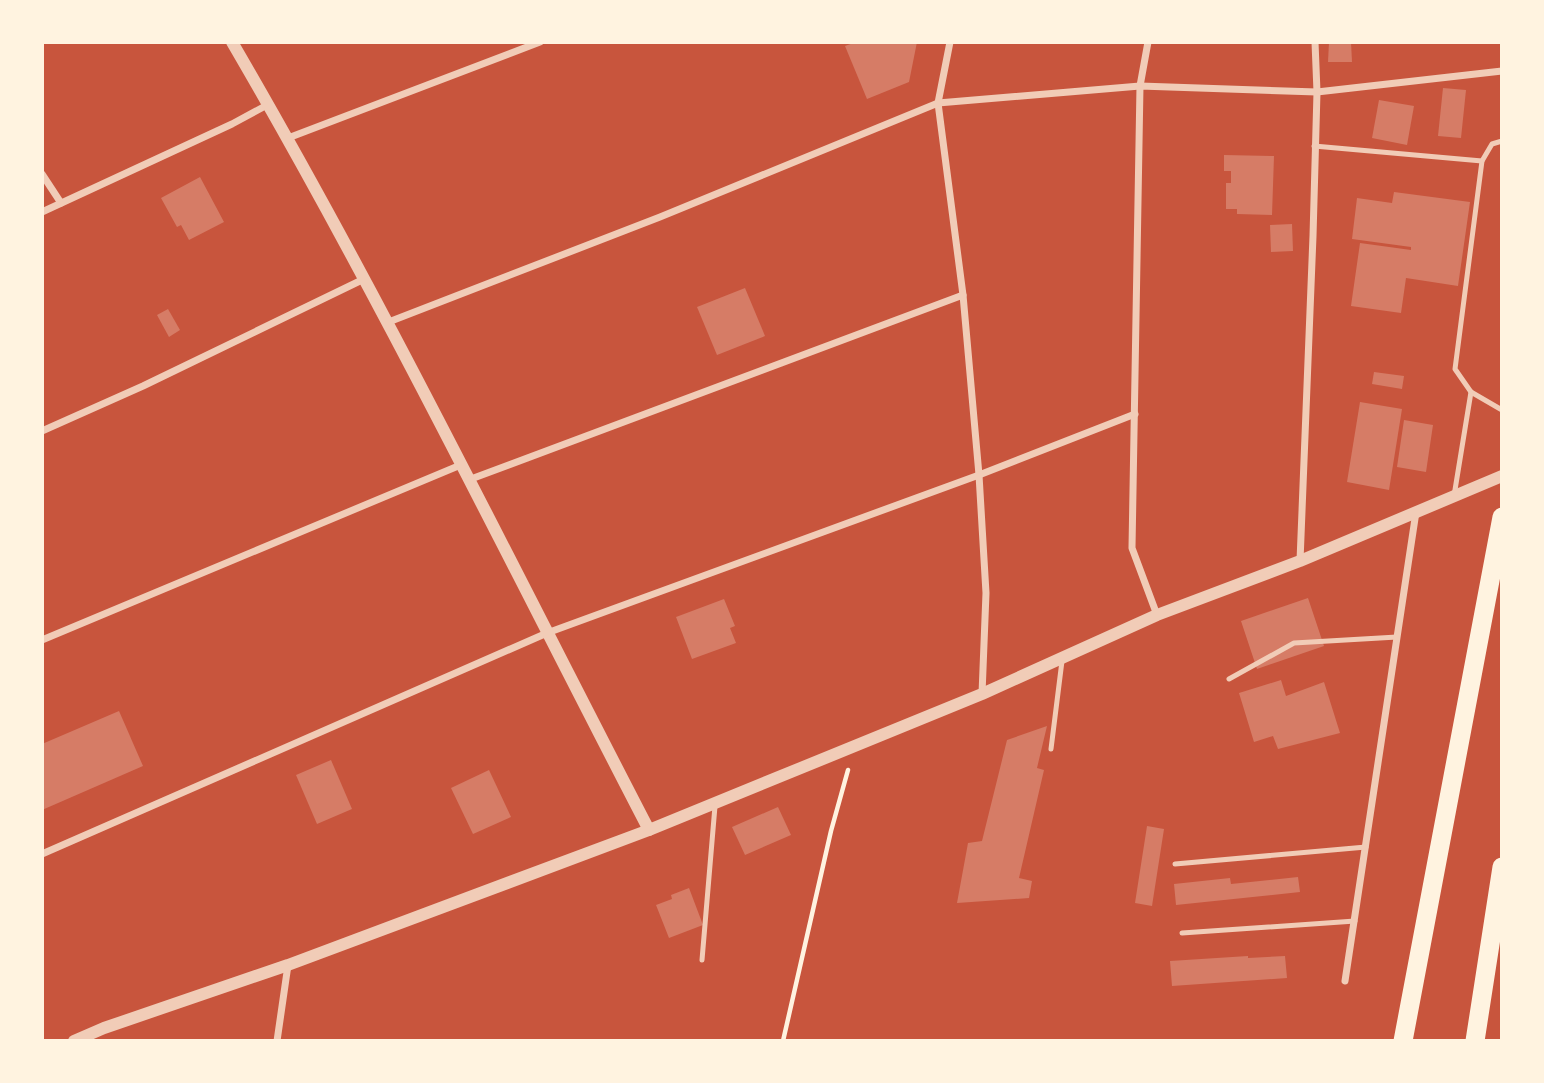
<svg xmlns="http://www.w3.org/2000/svg" width="1544" height="1083" font-family="Jost,sans-serif">
  <style>
    .building { fill: #d67c66 }
    .lines { fill: none; stroke-linecap: round; stroke-linejoin: round }
    .path { stroke: #fff3e0; stroke-width: 4.5 }
    .service { stroke: #f1ccb7; stroke-width: 5 }
    .minor { stroke: #f1ccb7; stroke-width: 7 }
    .tertiary { stroke: #f1ccb7; stroke-width: 12 }
    .trunk { stroke: #fff3e0; stroke-width: 19 }
  </style>
  <rect width="100%" height="100%" fill="#c8553d"/>
  <!-- building -->
  <g class="building">
    <path d="M856 42H917L909 82 867 99 845 46Z"/>
    <path d="M1329 42H1351L1352 62H1328Z"/>
    <path d="M1443 88 1466 90 1461 138 1438 136Z"/>
    <path d="M1379 100 1414 106 1407 145 1372 138Z"/>
    <path d="M1224 155 1274 156 1272 215 1237 214V209H1226V183H1231V171H1224Z"/>
    <path d="M200 177 224 222 189 240 181 225 177 227 161 198Z"/>
    <path d="M1394 192 1470 202 1458 286 1406 278 1401 313 1351 306 1360 243 1411 250V247L1352 239 1357 198 1392 203Z"/>
    <path d="M1292 224 1293 251 1271 252 1270 225Z"/>
    <path d="M745 288 765 336 717 355 697 307Z"/>
    <path d="M168 309 180 330 169 337 157 315Z"/>
    <path d="M1374 372 1404 376 1402 389 1372 384Z"/>
    <path d="M1360 402 1402 409 1389 490 1347 482Z"/>
    <path d="M1404 420 1433 425 1426 472 1397 467Z"/>
    <path d="M1308 598 1324 646 1257 669 1241 621Z"/>
    <path d="M724 599 735 626 730 628 736 643 692 659 676 617Z"/>
    <path d="M1281 680 1286 696 1324 682 1340 733 1278 749 1273 736 1254 742 1239 693Z"/>
    <path d="M119 711 143 766 42 810V744Z"/>
    <path d="M1047 726 1037 768 1044 770 1019 878 1032 881 1029 898 957 903 968 843 982 841 1007 740Z"/>
    <path d="M331 760 352 809 317 824 296 775Z"/>
    <path d="M489 770 511 817 473 834 451 788Z"/>
    <path d="M778 807 791 835 745 855 732 827Z"/>
    <path d="M1147 826 1164 829 1152 906 1135 903Z"/>
    <path d="M1298 877 1300 892 1176 905 1174 884 1230 878 1231 884Z"/>
    <path d="M689 888 703 925 669 938 656 905 672 899 671 895Z"/>
    <path d="M1248 956V958L1285 956 1287 978 1172 986 1170 961Z"/>
  </g>
  <g class="lines">
    <!-- path -->
    <path class="path" d="M783 1041 831 831 848 770"/>
    <!-- service -->
    <g class="service">
      <path d="M1502 141 1492 144 1482 161 1455 369 1471 392 1502 410"/>
      <path d="M1314 146 1482 161"/>
      <path d="M1454 496 1471 392"/>
      <path d="M1229 679 1294 643 1397 637"/>
      <path d="M1051 749 1062 661"/>
      <path d="M1175 864 1366 847"/>
      <path d="M1182 933 1355 921"/>
      <path d="M702 960 715 806"/>
    </g>
    <!-- minor -->
    <g class="minor">
      <path d="M950 42 938 103 963 295 979 475 986 593 982 694"/>
      <path d="M1148 42 1140 86 1132 548 1157 615"/>
      <path d="M288 138 540 42"/>
      <path d="M42 174 61 203"/>
      <path d="M42 212 232 124 269 104"/>
      <path d="M386 323 660 217 938 103 1140 86 1317 92 1502 71"/>
      <path d="M42 431 143 386 364 279"/>
      <path d="M471 479 963 295"/>
      <path d="M1300 561 1313 236 1317 92 1315 42"/>
      <path d="M42 640 463 464"/>
      <path d="M42 854 547 633 979 475 1135 414"/>
      <path d="M1345 981 1416 512"/>
      <path d="M277 1041 288 965"/>
    </g>
    <!-- tertiary -->
    <g class="tertiary">
      <path d="M232 42C382 299 512 566 649 830"/>
      <path d="M74 1041 104 1028 288 965 649 830 982 694 1157 615 1300 561 1502 476"/>
    </g>
    <!-- trunk -->
    <g class="trunk">
      <path d="M1403 1041 1502 517"/>
      <path d="M1475 1041 1502 867"/>
    </g>
  </g>
  <!-- border -->
  <rect width="1544" height="1083" fill="none" stroke="#fff3e0" stroke-width="88"/>
</svg>
